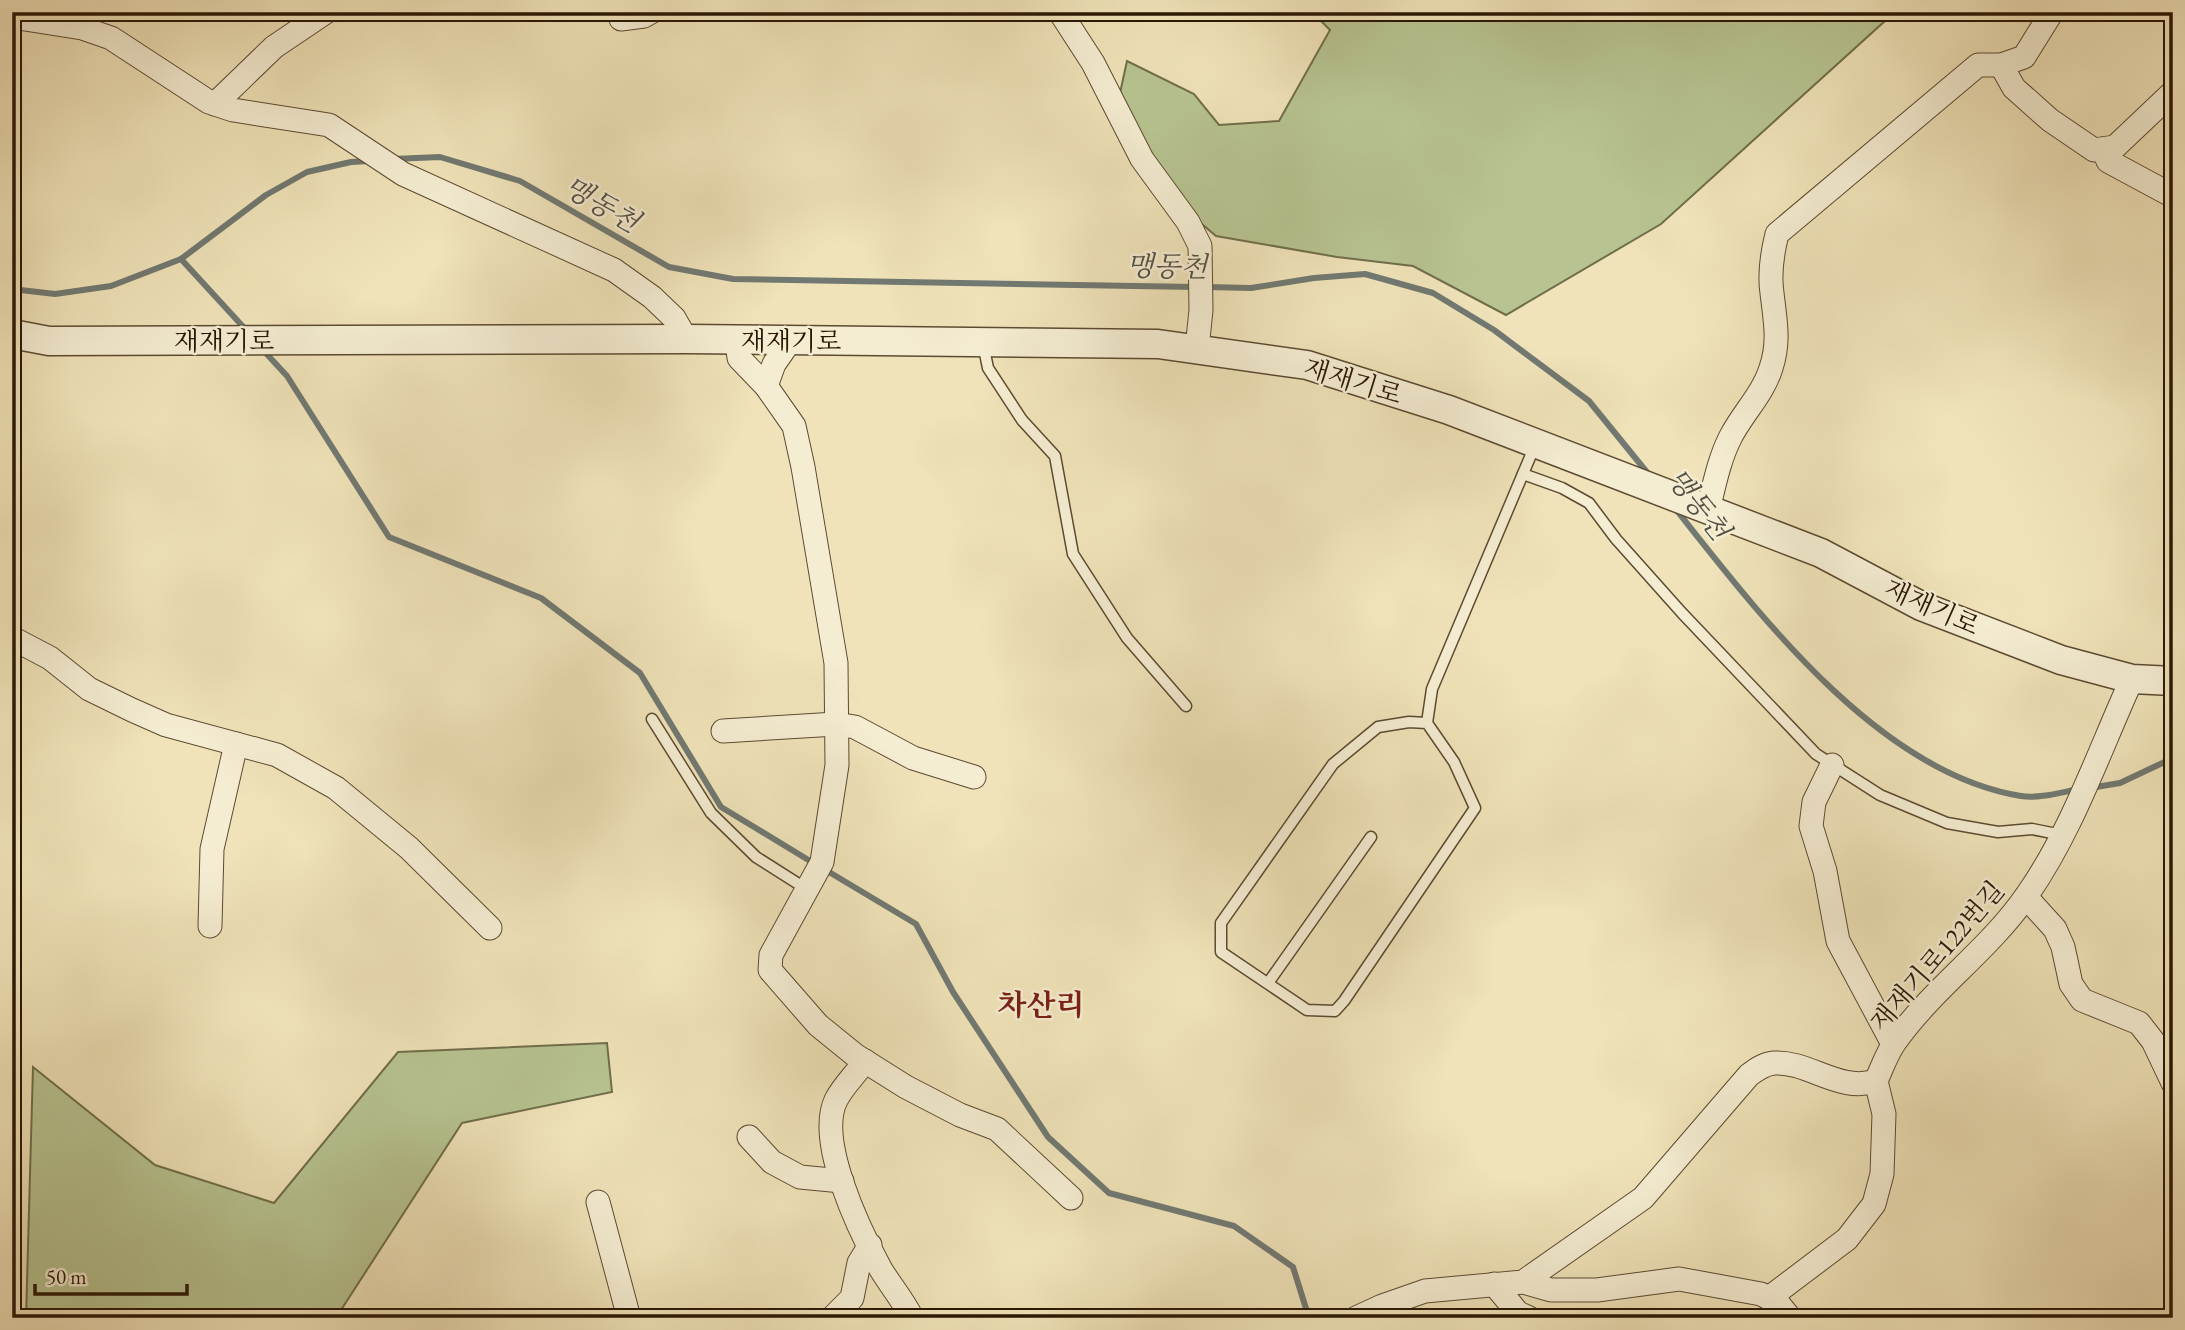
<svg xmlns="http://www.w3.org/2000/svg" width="2185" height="1330" font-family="'EB Garamond','Noto Serif KR',serif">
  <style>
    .green { fill: #b7c491; stroke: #706e4a; stroke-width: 2 }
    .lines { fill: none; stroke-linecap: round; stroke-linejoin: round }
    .stream { stroke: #717972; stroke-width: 6 }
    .service-casing { stroke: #5c4a31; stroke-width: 13 }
    .minor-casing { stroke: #5c4a31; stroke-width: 25 }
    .tertiary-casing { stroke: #5c4a31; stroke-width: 31 }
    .service { stroke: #f5edd2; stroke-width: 10 }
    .minor { stroke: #f5edd2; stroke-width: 23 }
    .tertiary { stroke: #f5edd2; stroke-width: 28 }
    .labels { text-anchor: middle; stroke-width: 5; stroke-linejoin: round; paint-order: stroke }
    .street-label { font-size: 26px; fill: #2a1704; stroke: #f5edd2 }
    .water-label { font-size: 28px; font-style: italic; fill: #535044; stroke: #f5edd2 }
    .quarter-label { font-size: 30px; font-weight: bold; fill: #7a1f14; stroke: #f5edd2 }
  </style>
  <rect width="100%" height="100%" fill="#f0e3b9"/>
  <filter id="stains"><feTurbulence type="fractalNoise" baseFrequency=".00286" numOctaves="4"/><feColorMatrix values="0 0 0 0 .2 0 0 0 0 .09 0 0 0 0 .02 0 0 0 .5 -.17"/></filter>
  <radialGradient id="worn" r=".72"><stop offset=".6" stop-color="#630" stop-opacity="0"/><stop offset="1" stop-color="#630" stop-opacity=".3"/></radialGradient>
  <!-- green -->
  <g class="green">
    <path d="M1312 12H1892L1886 20 1661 224 1506 315 1413 266 1337 257 1216 236 1169 196 1120 93 1127 61 1194 94 1219 125 1279 121 1330 30Z"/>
    <path d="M607 1043 612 1092 462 1123 341 1310 345 1318H26L33 1067 155 1165 274 1203 398 1052Z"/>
  </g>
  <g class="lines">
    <!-- stream -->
    <g class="stream">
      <path d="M393 159 440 157 520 181 669 267 733 279 1195 287"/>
      <path d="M181 259 247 331"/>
      <path d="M1206 287 1251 288 1314 278 1365 274 1433 293 1494 330 1589 401 1650 476"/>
      <path d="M12 289 55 294 111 286 181 259 266 195 307 172 351 162 369 161"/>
      <path d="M263 350 287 376 389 537 541 598 640 673 721 807 815 864"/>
      <path d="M1674 507C1759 614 1878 773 2021 796 2039 799 2062 792 2079 789"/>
      <path d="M2090 788 2120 783 2173 758"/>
      <path d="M824 869 916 924 953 992 1048 1137 1109 1193 1234 1226 1293 1267 1309 1318"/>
    </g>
    <defs>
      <g id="service">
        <path d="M983 344 988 368 1022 420 1055 456 1073 554 1127 638 1186 706"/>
        <path d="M1523 474 1562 488 1589 503 1616 539 1682 613 1816 754 1880 795 1947 823 1998 832 2032 829 2062 835"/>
        <path d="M652 719 711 813 756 857 808 890"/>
        <path d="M1427 723 1409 722 1378 727 1333 764 1221 923V952L1307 1010 1335 1011 1344 1001 1475 808 1454 762 1427 723 1432 689 1536 443"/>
        <path d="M1268 983 1371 837"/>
      </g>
      <g id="minor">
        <path d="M1060 12 1093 63 1142 159 1188 222 1200 246 1201 310 1197 349"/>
        <path d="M12 17 82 28 111 38 209 102 233 110 329 125 403 174 614 270 652 297 674 318 686 339"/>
        <path d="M621 19 644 16 651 12"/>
        <path d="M2001 65 2014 88 2050 120 2094 150 2115 147 2173 92"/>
        <path d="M215 104 274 47 326 12"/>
        <path d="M2103 149 2108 161 2173 196"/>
        <path d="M737 341 739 358 766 386 794 426 803 467 836 663 837 765 822 862 771 955 770 970 818 1025 855 1055 906 1087 960 1115 997 1129 1071 1198"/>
        <path d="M766 386 774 364 790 341"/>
        <path d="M1708 510C1714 486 1719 460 1730 438 1742 414 1763 394 1771 368 1780 341 1775 320 1772 293 1769 273 1772 254 1777 234L1978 65H2001L2024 57 2052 12"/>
        <path d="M12 638 50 658 89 689 132 710 166 725 277 755 336 788 409 848 490 928"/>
        <path d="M723 731 836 724 855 727 913 758 974 777"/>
        <path d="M1832 765 1814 802 1811 826 1825 871 1838 941 1893 1044"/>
        <path d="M2026 897 2055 929 2063 947 2071 984 2082 1000 2139 1023 2153 1041 2173 1083"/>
        <path d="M210 926 212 849 236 744"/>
        <path d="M865 1061C856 1074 843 1086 836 1100 816 1141 860 1231 880 1268 890 1285 903 1300 912 1318"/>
        <path d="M1876 1081C1882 1068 1887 1053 1895 1042 1933 988 1989 950 2027 895 2073 829 2099 751 2132 679"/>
        <path d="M749 1137 772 1162 800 1177 842 1181"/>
        <path d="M598 1202 629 1318"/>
        <path d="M1523 1282 1551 1290H1597L1679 1279 1761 1294 1777 1302 1790 1318"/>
        <path d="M1494 1284 1518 1313 1529 1318"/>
        <path d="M1769 1298 1847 1239 1874 1204 1882 1174 1884 1114 1876 1081"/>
        <path d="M832 1318 852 1298 859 1263 870 1245"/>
        <path d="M1356 1318 1382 1306 1425 1291 1523 1282 1643 1198 1749 1075C1757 1069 1764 1064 1774 1063 1809 1061 1839 1093 1876 1081"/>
      </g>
      <path id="tertiary" d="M12 334 49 341 686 339 1158 344 1307 365 1449 410 1821 553 1921 606 2061 660 2132 679 2173 681"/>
    </defs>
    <!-- service casing -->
    <use href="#service" class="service-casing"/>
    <!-- minor casing -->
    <use href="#minor" class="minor-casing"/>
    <!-- tertiary casing -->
    <use href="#tertiary" class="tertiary-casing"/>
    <!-- service -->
    <use href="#service" class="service"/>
    <!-- minor -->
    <use href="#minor" class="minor"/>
    <!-- tertiary -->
    <use href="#tertiary" class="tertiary"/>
  </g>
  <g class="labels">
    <!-- street labels -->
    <g class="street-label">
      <text x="224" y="350">재재기로</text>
      <text x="791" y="350">재재기로</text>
      <text transform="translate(1353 381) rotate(17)" y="9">재재기로</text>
      <text transform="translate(1932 607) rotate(24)" y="9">재재기로</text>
      <text transform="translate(1937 956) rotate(-49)" y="9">재재기로122번길</text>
    </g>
    <!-- water labels -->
    <g class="water-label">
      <text transform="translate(602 204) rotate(30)" y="10">맹동천</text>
      <text transform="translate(1167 266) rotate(1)" y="10">맹동천</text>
      <text transform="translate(1699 504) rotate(52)" y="10">맹동천</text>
    </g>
    <!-- quarter labels -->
    <g class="quarter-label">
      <text x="1041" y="1015">차산리</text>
    </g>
  </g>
  <!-- margin -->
  <rect width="2185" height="1330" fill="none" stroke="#f0e3b9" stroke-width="42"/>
  <rect x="14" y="14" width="2157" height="1302" fill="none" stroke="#2a1704" stroke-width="3.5"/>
  <rect x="21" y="21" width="2143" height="1288" fill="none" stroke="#2a1704" stroke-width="2"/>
  <!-- scale -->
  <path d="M35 1284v10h152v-10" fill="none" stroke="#2a1704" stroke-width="3.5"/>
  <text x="46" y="1284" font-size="21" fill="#2a1704" stroke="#f5edd2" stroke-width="5" paint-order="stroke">50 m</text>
  <rect width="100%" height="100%" filter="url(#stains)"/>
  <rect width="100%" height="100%" fill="url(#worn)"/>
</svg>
